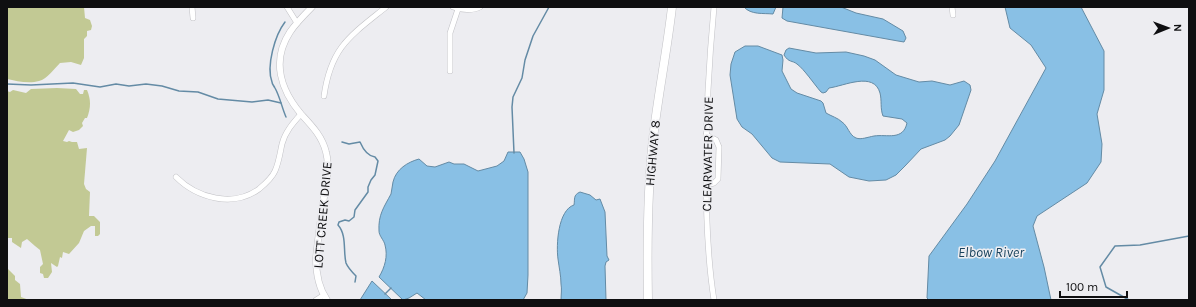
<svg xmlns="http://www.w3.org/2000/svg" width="1196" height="307" font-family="Karla,sans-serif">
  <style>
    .green { fill: #c2c994 }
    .water { fill: #89c0e5; stroke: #648ba5 }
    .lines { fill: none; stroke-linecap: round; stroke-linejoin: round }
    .stream { stroke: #648ba5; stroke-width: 1.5 }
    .minor-casing { stroke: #c1c1c5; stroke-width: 6 }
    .tertiary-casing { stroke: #c1c1c5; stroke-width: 7 }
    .primary-casing { stroke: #c1c1c5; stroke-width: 9 }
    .minor { stroke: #fff; stroke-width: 5 }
    .tertiary { stroke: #fff; stroke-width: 6 }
    .primary { stroke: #fff; stroke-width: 8 }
    .labels { text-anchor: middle; stroke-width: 3; stroke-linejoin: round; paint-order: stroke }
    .street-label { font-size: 13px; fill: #0f0f11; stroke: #ededf1 }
    .water-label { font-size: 14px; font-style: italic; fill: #19435e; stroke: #ededf1 }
  </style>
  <rect width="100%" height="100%" fill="#ededf1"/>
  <!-- green -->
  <g class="green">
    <path d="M7 7H84L85 18 90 20 92 26 91 30 87 31V36L84 39V58L81 65 71 62 60 63C54 69 47 79 39 81 29 84 16 81 7 79Z"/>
    <path d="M57 88 76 89 80 94H83L84 90H87C91 100 91 107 87 118H85L82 123 83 126 79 130 73 132 69 130 63 141 67 142 69 141 72 142H77L79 149 87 148 84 184 86 189 90 192 89 216H94L100 222V234L98 236H95V226H91L84 231 79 243 69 254 63 252 62 258 60 257 58 266 57 267 51 263 52 272 48 278H44L43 274 40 273V267L43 264 40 250 35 246 27 239 22 242 21 248 12 242V238H7V91L10 92 13 90 26 93 31 89Z"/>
    <path d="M7 268 15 276V280L20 284 21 297 29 300H7Z"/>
  </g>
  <!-- water -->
  <g class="water">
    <path d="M744 7H776L773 14C763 13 751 15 744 7Z"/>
    <path d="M783 7H841L856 13 883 19 903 31 906 38 904 42 898 41 787 21 782 18Z"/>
    <path d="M1005 7H1081L1104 51V90L1097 114 1102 144 1101 162 1087 183 1037 216 1033 226 1044 267 1051 300H929L927 298 929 256 967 204 995 161 1046 68 1031 45 1010 28Z"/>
    <path d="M745 46H758L782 55 783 60 782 71 791 89 797 93 821 101 823 103 826 113C831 116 838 118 842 122 848 126 849 135 856 138 861 140 868 137 874 136 887 134 903 141 907 123L902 119 883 116C880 108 882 101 880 93 874 71 844 86 829 88L826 92 823 93 821 92C814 84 804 69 797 64 792 60 789 63 784 55L786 50 789 48 816 53 846 52 864 56 875 60 896 75 919 82 932 81 950 85 964 81 970 85 971 90 959 125 950 136 945 140 921 149 905 166 896 175 886 180 869 181 849 177 830 164 780 162 772 158 752 134 742 127 737 119 730 75 731 64 735 52Z"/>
    <path d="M508 152H520L524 159 528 172V275L527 293 523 300H426L417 293 409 298 403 300 379 277C385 267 388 256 385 245 384 240 379 236 379 231 378 215 384 207 391 194 392 190 392 186 393 182 396 169 408 162 419 159L427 166 435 167 449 162 454 164H464L478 171 497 166 504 161Z"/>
    <path d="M580 192 590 195 596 200 600 199 605 212 607 256 609 260 606 262 605 266 606 300H561C561 295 562 289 561 284 561 276 559 267 558 259 556 245 558 210 574 205 575 199 573 195 580 192Z"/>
    <path d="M372 281 392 300H360Z"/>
  </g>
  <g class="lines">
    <!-- stream -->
    <g class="stream">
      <path d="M285 22C275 35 266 66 272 82 272 84 274 86 275 88 280 97 282 108 286 117"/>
      <path d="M7 84 31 85 73 83 100 87 116 84 129 86 146 84 162 86 179 91 198 92 218 99 252 102 268 100 281 103"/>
      <path d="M342 142 349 144 360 142C363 149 367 156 375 157L378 161 375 175 371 180 368 187V192L355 210 354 217 349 221 345 220 339 222 338 225C347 235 343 251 346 263 348 268 353 273 356 276L355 282"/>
      <path d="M514 153 512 107 513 97 522 78 525 60 533 36 549 7"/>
      <path d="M385 294 391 288"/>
      <path d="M1129 300 1106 287 1100 267 1115 246 1140 245 1189 236"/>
    </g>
    <defs>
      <g id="minor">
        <path d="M192 7 193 18"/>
        <path d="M287 7 297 23"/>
        <path d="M453 7C461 10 473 11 480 7"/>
        <path d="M952 7 953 15"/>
        <path d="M450 71V33L458 9"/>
        <path d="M324 96C331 47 350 36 386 7"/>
        <path d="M176 177C197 198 233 208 259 189 265 184 272 178 275 171 279 162 280 153 282 144 285 132 293 123 301 114"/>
        <path d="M706 185 714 183 718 179 719 147 716 140 706 135"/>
        <path d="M316 300 324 295"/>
        <path d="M714 300C707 256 706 213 706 169 706 114 709 61 714 7"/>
      </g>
      <path id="tertiary" d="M312 7C304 15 296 23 290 32 271 61 281 90 301 114 312 126 322 136 326 152 330 166 326 182 324 197 321 217 318 238 316 258 316 273 318 287 327 300"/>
      <path id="primary" d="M648 300C647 246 647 193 653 139 658 95 667 51 672 7"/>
    </defs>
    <!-- minor casing -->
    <use href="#minor" class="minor-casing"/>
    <!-- tertiary casing -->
    <use href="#tertiary" class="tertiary-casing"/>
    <!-- primary casing -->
    <use href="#primary" class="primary-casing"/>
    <!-- minor -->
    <use href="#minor" class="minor"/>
    <!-- tertiary -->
    <use href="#tertiary" class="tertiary"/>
    <!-- primary -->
    <use href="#primary" class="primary"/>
  </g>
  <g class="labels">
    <!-- street labels -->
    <g class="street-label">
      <text transform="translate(652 153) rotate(-85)" y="5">HIGHWAY 8</text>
      <text transform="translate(707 154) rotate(-89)" y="5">CLEARWATER DRIVE</text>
      <text transform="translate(322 215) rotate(-85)" y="5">LOTT CREEK DRIVE</text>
    </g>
    <!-- water labels -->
    <g class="water-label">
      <text x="991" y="257">Elbow River</text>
    </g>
  </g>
  <!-- border -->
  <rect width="1196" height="307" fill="none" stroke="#0f0f11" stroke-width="16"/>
  <!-- north arrow -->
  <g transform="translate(1168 28) rotate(89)" stroke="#ededf1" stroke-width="3" paint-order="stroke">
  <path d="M0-3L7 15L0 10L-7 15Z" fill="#0f0f11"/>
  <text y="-6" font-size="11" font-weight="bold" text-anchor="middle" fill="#0f0f11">N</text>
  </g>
  <!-- scale -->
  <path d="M1060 291v6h67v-6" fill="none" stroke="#0f0f11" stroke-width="2"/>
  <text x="1066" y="291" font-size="12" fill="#0f0f11" stroke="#ededf1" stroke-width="3" paint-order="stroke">100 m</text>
</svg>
